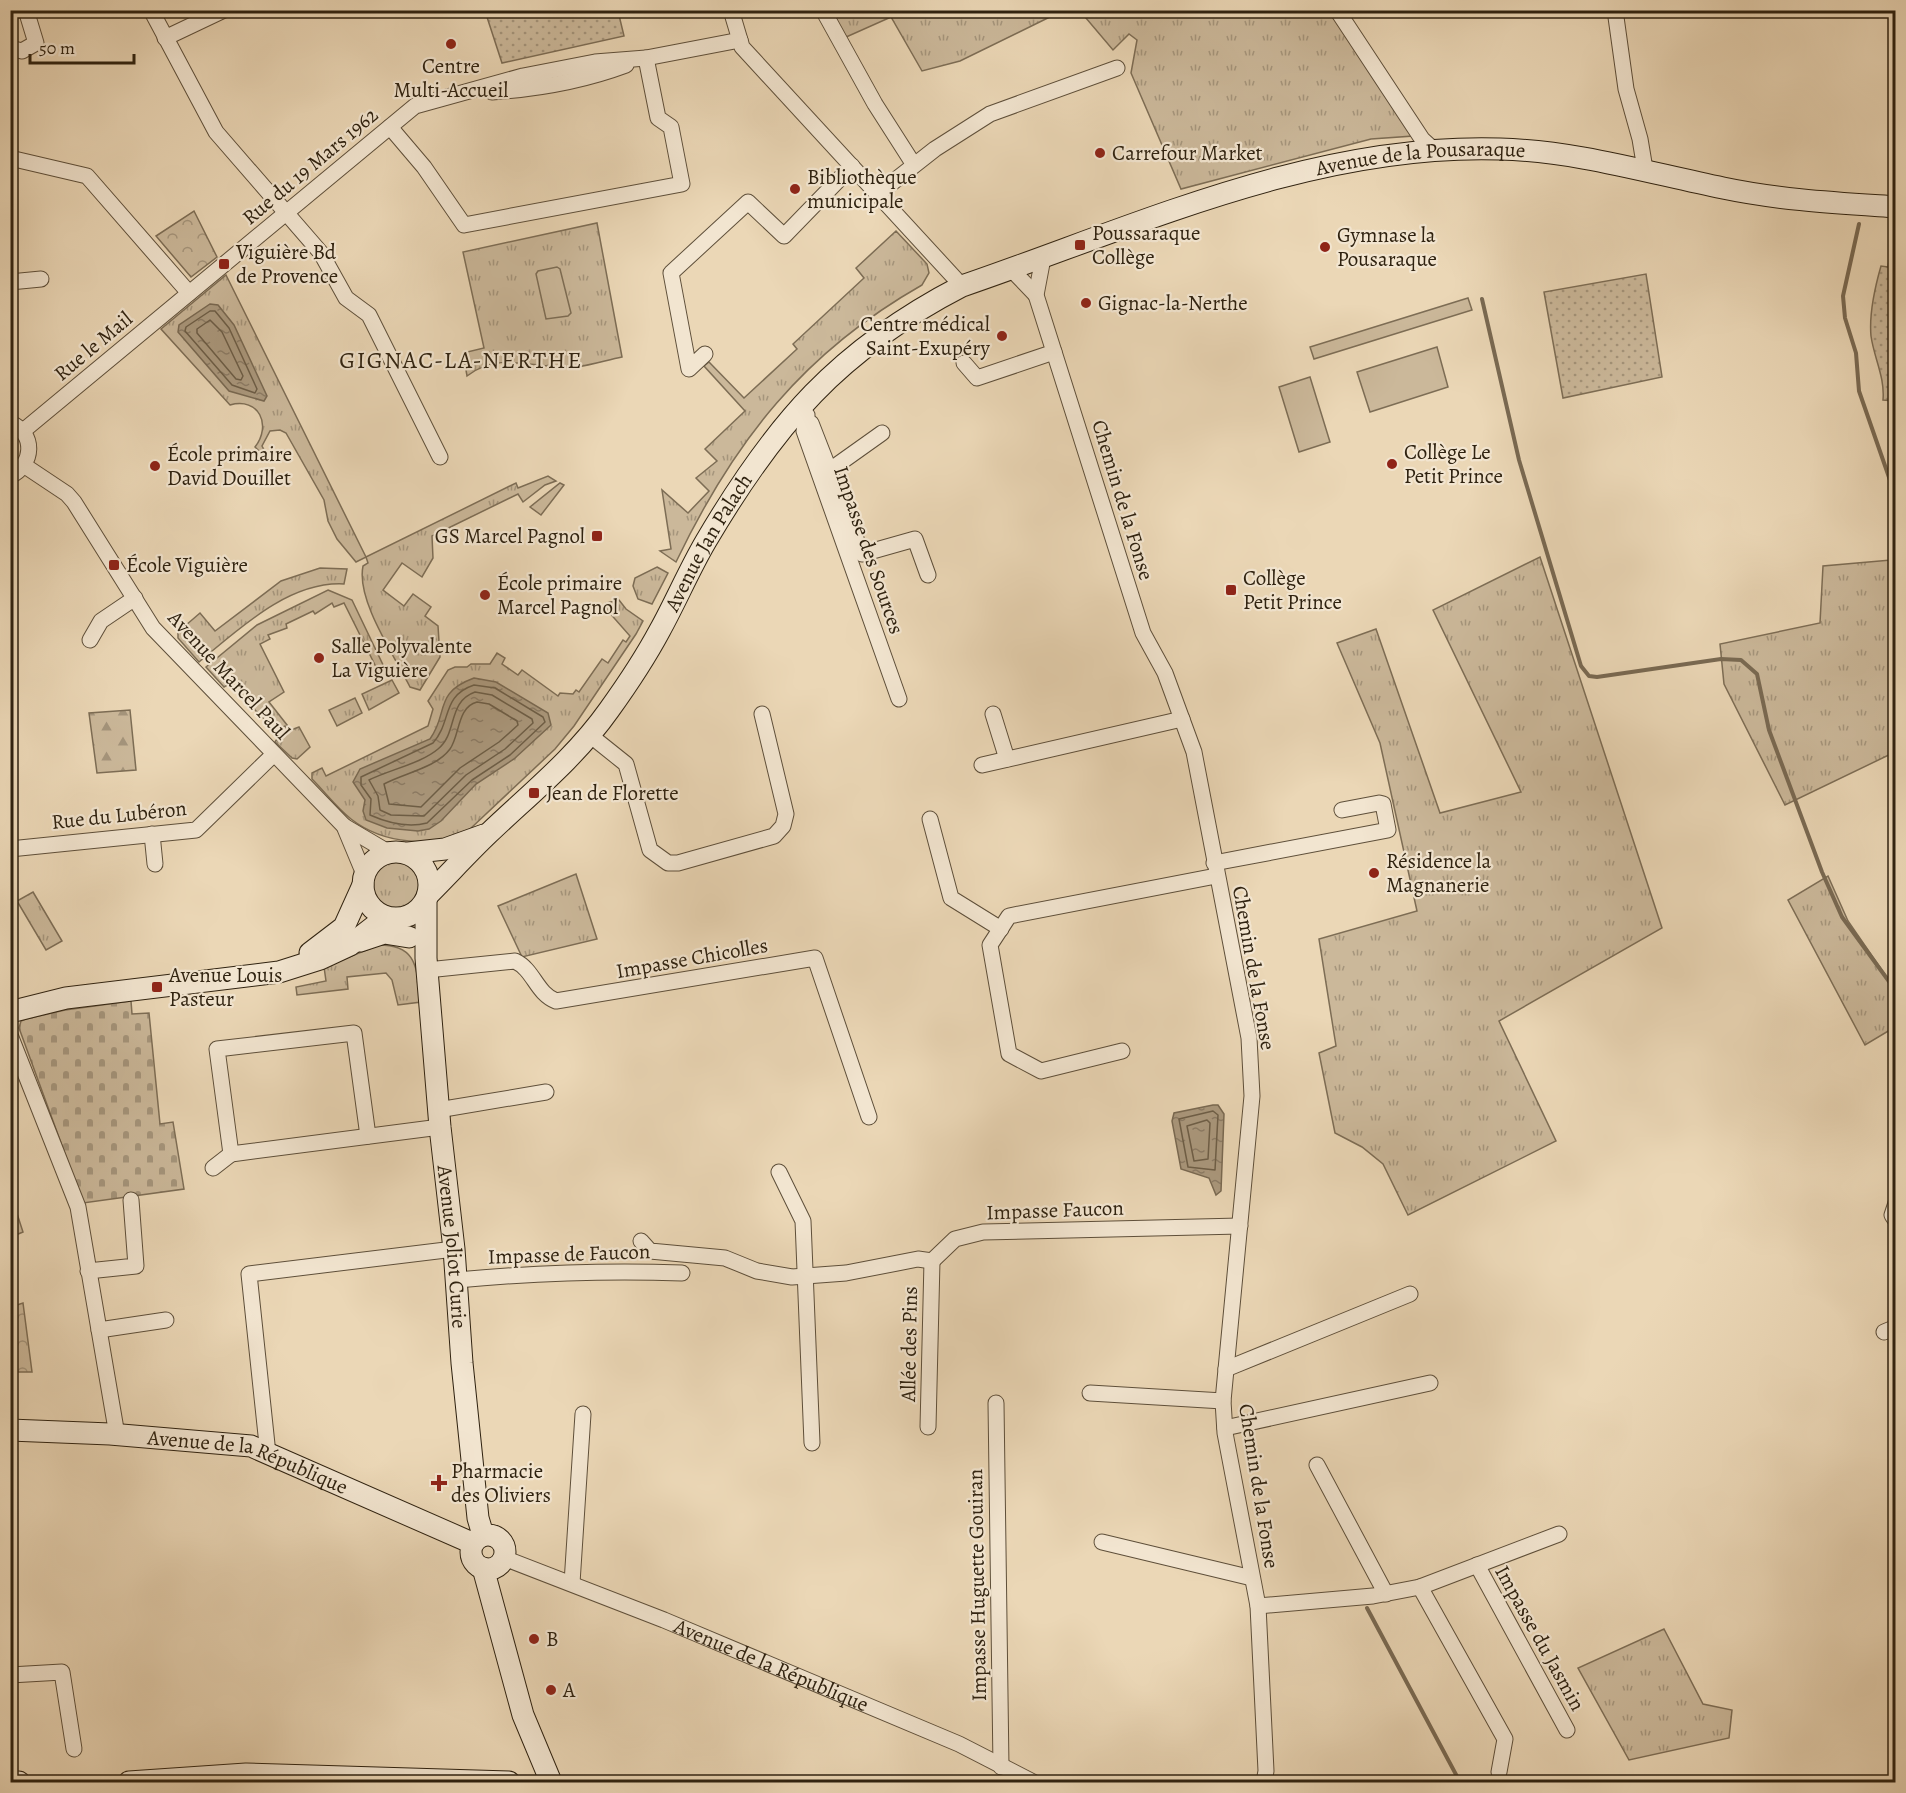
<svg xmlns="http://www.w3.org/2000/svg" width="1906" height="1793" font-family="Alegreya,serif">
  <style>
    .grass { fill: url(#grass-tufts); stroke: #7d6d55; stroke-width: 1.5 }
    .forest { fill: url(#forest-firs); stroke: #7d6d55; stroke-width: 1.5 }
    .cemetery { fill: url(#cemetery-stones); stroke: #7d6d55; stroke-width: 1.5 }
    .park { fill: url(#park-crowns); stroke: #7d6d55; stroke-width: 1.5 }
    .garden { fill: url(#garden-dots); stroke: #7d6d55; stroke-width: 1.5 }
    .pitch { fill: #cbb89a; stroke: #7d6d55; stroke-width: 1.5 }
    .water { fill: url(#water-ripples); stroke: #796952; stroke-width: 1.5 }
    .lines { fill: none; stroke-linecap: round; stroke-linejoin: round }
    .shore { stroke: #6d5e47; stroke-width: 1.5 }
    .stream { stroke: #796952; stroke-width: 4 }
    .street-casing { stroke: #5e4f3a; stroke-width: 17 }
    .secondary-casing { stroke: #2f2210; stroke-width: 23 }
    .street { stroke: #f2e5d0; stroke-width: 15 }
    .secondary { stroke: #f2e5d0; stroke-width: 21 }
    .poi-dot { fill: #8f2418; stroke: #f2e5d0; stroke-width: 2 }
    .labels { text-anchor: middle; stroke-width: 4.5; stroke-linejoin: round; paint-order: stroke }
    .poi-label { font-size: 21px; fill: #2f2210; stroke: #f2e5d0; text-anchor: start }
    .street-label { font-size: 21px; fill: #2f2210; stroke: #f2e5d0 }
    .quarter-label { font-size: 24px; letter-spacing: 1.5px; fill: #2f2210; stroke: #f2e5d0 }
  </style>
  <defs>
    <pattern id="grass-tufts" width="24" height="20" patternUnits="userSpaceOnUse" patternTransform="scale(1.5)"><rect width="24" height="20" fill="#cbb89a"/><path d="M3 7l-1-3M5 7V3M7 7l1-3M15 17l-1-3M17 17v-4M19 17l1-3" fill="none" stroke="#a5957c"/></pattern>
    <pattern id="forest-firs" width="22" height="20" patternUnits="userSpaceOnUse" patternTransform="scale(1.5)"><rect width="22" height="20" fill="#cbb89a"/><path d="M5 1l3.5 6h-7zM16 11l3.5 6h-7z" fill="#a5957c"/></pattern>
    <pattern id="cemetery-stones" width="16" height="16" patternUnits="userSpaceOnUse" patternTransform="scale(1.5)"><rect width="16" height="16" fill="#cbb89a"/><path d="M2 7V4a2 2 0 0 1 4 0v3zM10 15v-3a2 2 0 0 1 4 0v3z" fill="#a5957c"/></pattern>
    <pattern id="park-crowns" width="20" height="18" patternUnits="userSpaceOnUse" patternTransform="scale(1.5)"><rect width="20" height="18" fill="#cbb89a"/><path d="M2 6a3 3 0 1 1 6 0M12 15a3 3 0 1 1 6 0" fill="none" stroke="#a5957c"/></pattern>
    <pattern id="garden-dots" width="8" height="8" patternUnits="userSpaceOnUse" patternTransform="scale(1.5)"><rect width="8" height="8" fill="#cbb89a"/><path d="M2 2h.1M6 6h.1" fill="none" stroke="#a5957c" stroke-width="1.8" stroke-linecap="round"/></pattern>
    <pattern id="water-ripples" width="26" height="14" patternUnits="userSpaceOnUse" patternTransform="scale(1.5)"><rect width="26" height="14" fill="#ab997e"/><path d="M2 4q2-2 4 0t4 0M15 11q2-2 4 0t4 0" fill="none" stroke="#8c7c66"/></pattern>
  </defs>
  <rect width="100%" height="100%" fill="#ebd7b6"/>
  <filter id="stains"><feTurbulence type="fractalNoise" baseFrequency=".00333" numOctaves="4"/><feColorMatrix values="0 0 0 0 .2 0 0 0 0 .09 0 0 0 0 .02 0 0 0 .5 -.17"/></filter>
  <radialGradient id="worn" r=".72"><stop offset=".6" stop-color="#630" stop-opacity="0"/><stop offset="1" stop-color="#630" stop-opacity=".3"/></radialGradient>
  <!-- grass -->
  <g class="grass">
    <path d="M831 11H1062L960 61 922 71 891 17 844 38Z"/>
    <path d="M1080 11H1329L1413 136 1371 139 1181 189 1131 73 1137 40 1129 34 1113 50Z"/>
    <path d="M597 223 622 357C607 360 592 365 576 367 538 371 501 349 467 376L463 353 484 348 463 252Z"/>
    <path d="M896 231 927 264 929 273 922 285C804 352 734 441 676 562L660 551 671 549 662 490 688 513 709 491 696 478 717 461 705 449 745 411 704 366 709 362 744 398 797 349 793 344 864 278 856 268Z"/>
    <path d="M226 275 366 557 516 483 518 488 548 476 556 481 545 485 523 502 518 494 432 536 433 558 422 577 402 563 383 590 404 606 413 594 431 607 425 616 438 626 440 657 420 690 410 687C394 655 356 600 363 566L368 563 366 557 356 562 337 539 328 521 324 500 286 433 280 430 270 431 262 446 267 455 265 457 255 447C272 425 259 397 230 405L161 329Z"/>
    <path d="M560 483 564 485 541 515 530 507Z"/>
    <path d="M1540 557 1662 928 1499 1021 1556 1141 1408 1215 1383 1164 1362 1147 1335 1133 1319 1053 1336 1046 1319 939 1417 911 1380 743 1337 643 1376 629 1440 813 1521 792 1433 610Z"/>
    <path d="M1891 560 1896 567 1895 752 1785 805 1724 684 1720 644 1820 623 1823 566Z"/>
    <path d="M657 567 668 573 652 604 638 599 633 586 635 578Z"/>
    <path d="M320 568 347 569 344 584C289 581 239 629 199 662L178 638V632L200 613 215 631 281 581Z"/>
    <path d="M328 590 352 600 385 669 379 673 344 603 334 607 332 603 315 614 313 611 286 624 287 628 268 635 270 639 260 644 284 692 269 702 291 730 299 727 310 747 297 759 292 758 275 742 279 736 288 731 285 726 276 731 229 684 224 687 206 667 257 625Z"/>
    <path d="M619 600 626 609 643 621 636 634 574 726 555 749 469 830C434 849 383 844 351 819 337 808 325 792 312 779V773L322 768 326 776 428 726 433 709 428 701 448 670 455 667H467L471 664H490L497 653 505 658 502 664 518 675 522 670 558 696 560 693 573 694 576 690 579 692 602 659 608 663 623 640 626 642 630 636 607 610 606 603Z"/>
    <path d="M392 680 399 693 369 710 362 694Z"/>
    <path d="M355 698 362 713 337 726 329 710Z"/>
    <circle cx="396" cy="885" r="26"/>
    <path d="M576 874 597 939 522 957 498 906Z"/>
    <path d="M1828 876 1848 921 1895 989V1027L1865 1045 1788 900Z"/>
    <path d="M33 892 62 941 46 950 17 901Z"/>
    <path d="M379 945C419 945 416 970 421 1002L398 1005 392 980 386 973 347 977 348 989 297 995 296 987 326 981 324 967Z"/>
    <path d="M11 1195 23 1232 11 1237H10Z"/>
    <path d="M1664 1629 1703 1704 1732 1710 1729 1738 1629 1760 1578 1668Z"/>
  </g>
  <!-- forest -->
  <path class="forest" d="M130 710 136 770 97 773 89 713Z"/>
  <!-- cemetery -->
  <path class="cemetery" d="M131 1001 132 1014 149 1013 160 1124 173 1122 184 1189 83 1203 19 1028 21 1021 26 1019 65 1010Z"/>
  <!-- park -->
  <g class="park">
    <path d="M194 211 217 257 191 277 156 236Z"/>
    <path d="M23 1303 32 1372H11V1307Z"/>
  </g>
  <!-- garden -->
  <g class="garden">
    <path d="M485 11H618L624 36 502 63Z"/>
    <path d="M1890 254H1896L1895 401 1883 400C1885 377 1874 358 1871 336 1869 314 1875 287 1881 266L1888 267Z"/>
    <path d="M1646 274 1662 377 1563 398 1544 292Z"/>
  </g>
  <!-- pitch -->
  <g class="pitch">
    <path d="M557 267 560 269 571 313 568 316 546 319 536 274 538 271Z"/>
    <path d="M1468 298 1472 310 1314 359 1310 347Z"/>
    <path d="M1437 347 1448 387 1370 412 1357 372Z"/>
    <path d="M1310 377 1330 442 1299 452 1279 387Z"/>
  </g>
  <!-- water -->
  <g class="water">
    <path d="M210 304 218 305 234 325 267 396 264 401 229 391 178 332 179 325Z"/>
    <path d="M474 678 496 682 548 713 551 725 514 759 476 784 441 821 429 829 418 831 387 828 366 820 363 811 365 800 353 782 360 769 430 739C449 713 433 693 474 678Z"/>
    <path d="M1213 1105H1218L1224 1114 1221 1191 1216 1195 1209 1178 1181 1169 1172 1121 1174 1113Z"/>
  </g>
  <g class="lines">
    <!-- shore -->
    <g class="shore">
      <path d="M210 311H215L229 328 257 389 255 393 232 385 185 331 186 327Z"/>
      <path d="M210 320 222 332 243 376 241 380 236 379 197 333V329Z"/>
      <path d="M474 685 495 688 543 717 545 722 510 755 472 780 427 823C407 828 388 823 370 815L371 799 361 785V777L433 743C452 722 441 696 474 685Z"/>
      <path d="M475 692 492 695 532 719 533 723 505 749 466 775 424 816 391 815 380 810 378 796 369 780C389 770 422 763 438 749 458 733 447 702 475 692Z"/>
      <path d="M477 702 489 704 517 721 518 725 499 742 460 768 421 807 389 804 384 784C404 773 436 768 450 749 460 735 457 707 477 702Z"/>
      <path d="M1213 1111 1218 1115 1215 1170 1188 1167 1179 1119Z"/>
      <path d="M1207 1120 1210 1123 1208 1159 1194 1161 1187 1126Z"/>
    </g>
    <!-- stream -->
    <g class="stream">
      <path d="M1859 224 1843 296 1845 318 1856 353 1859 391 1891 483 1896 511"/>
      <path d="M1482 299 1519 460 1581 666 1589 676 1597 677 1721 659 1741 660 1757 674 1769 730 1822 872 1842 917 1896 991"/>
      <path d="M1896 615 1893 647 1896 654"/>
      <path d="M1367 1608 1460 1782"/>
    </g>
    <defs>
      <g id="street">
        <path d="M151 10 216 132 321 253 346 298 369 315 440 457"/>
        <path d="M731 10 742 47 962 286"/>
        <path d="M823 10 875 104 914 165"/>
        <path d="M1337 10 1422 139 1434 150"/>
        <path d="M1615 10 1626 89 1640 139 1645 169"/>
        <path d="M165 38 224 10"/>
        <path d="M10 48 22 51 36 43 26 10"/>
        <path d="M492 92C538 89 583 81 626 65"/>
        <path d="M390 127 424 167 464 225 682 184 671 127 658 118 646 58"/>
        <path d="M10 158 87 176 189 293"/>
        <path d="M879 193 935 149 990 114 1117 68"/>
        <path d="M1043 258 1036 295 1143 633 1165 673 1194 752 1249 1038 1252 1096 1223 1401 1225 1433 1258 1606 1266 1771 1264 1782"/>
        <path d="M1011 269 1036 295"/>
        <path d="M10 282 41 279"/>
        <path d="M705 354 689 369 671 273 748 202 784 236 852 166"/>
        <path d="M964 363 977 378 1054 352"/>
        <path d="M807 415 804 431 899 699"/>
        <path d="M10 423C36 433 34 465 10 476"/>
        <path d="M811 423 862 554 915 539 928 575"/>
        <path d="M23 431 415 106 523 76 595 62 646 58 740 40"/>
        <path d="M25 466 67 494 74 502 153 628 344 826 364 874"/>
        <path d="M830 470 882 433"/>
        <path d="M90 640 101 621 135 598"/>
        <path d="M993 714 1007 759"/>
        <path d="M591 736 626 764 650 850 668 863H678L774 836 783 826 786 814 762 714"/>
        <path d="M982 765 1182 719"/>
        <path d="M930 819 951 898 1001 929"/>
        <path d="M344 826 388 852"/>
        <path d="M152 834 155 864"/>
        <path d="M10 849 196 830 274 754"/>
        <path d="M1214 863 1388 830 1383 804 1379 803 1342 810"/>
        <path d="M427 970 515 961C534 970 536 993 556 1001L815 958 869 1117"/>
        <path d="M10 1035 78 1207 117 1435"/>
        <path d="M1122 1051 1041 1071 1009 1054 990 945 1009 916 1216 876"/>
        <path d="M438 1110 546 1092"/>
        <path d="M231 1154 217 1049 354 1033 368 1136"/>
        <path d="M231 1154 440 1127"/>
        <path d="M213 1168 231 1154"/>
        <path d="M779 1172 803 1221 812 1443"/>
        <path d="M1896 1203 1892 1215 1896 1221"/>
        <path d="M641 1241 650 1251 725 1258 757 1271 792 1277 846 1273 918 1259 932 1261"/>
        <path d="M932 1261 955 1239 983 1232 1240 1226"/>
        <path d="M88 1271 136 1266 131 1200"/>
        <path d="M457 1280C533 1273 606 1270 682 1273"/>
        <path d="M99 1330 166 1320"/>
        <path d="M1884 1332 1896 1327"/>
        <path d="M1226 1369 1410 1294"/>
        <path d="M1090 1393 1223 1401"/>
        <path d="M996 1403 1001 1767"/>
        <path d="M928 1427 932 1261"/>
        <path d="M1225 1428 1430 1383"/>
        <path d="M268 1454 249 1274 454 1249"/>
        <path d="M1317 1465 1386 1594"/>
        <path d="M1102 1542 1252 1578"/>
        <path id="s1" d="M504 1558 664 1620 959 1744 1033 1782"/>
        <path d="M1477 1565 1567 1730"/>
        <path d="M572 1583 583 1414"/>
        <path d="M1420 1587 1505 1739 1499 1772"/>
        <path d="M1258 1606 1373 1596 1420 1587 1559 1534"/>
        <path d="M10 1675 62 1672 74 1749"/>
      </g>
      <g id="secondary">
        <circle cx="396" cy="885" r="33"/>
        <path d="M408 853 445 849 484 835"/>
        <path id="s2" d="M428 895C449 874 468 853 489 833 531 793 575 758 609 710 627 685 645 658 660 630 676 601 689 570 706 541 775 424 838 350 962 286 1135 227 1312 143 1500 149 1577 151 1649 173 1723 188 1780 200 1838 203 1896 207"/>
        <path id="s3" d="M426 900V958L440 1127 454 1249 462 1363 478 1518 483 1535"/>
        <path d="M360 941 384 933 409 937"/>
        <path d="M310 953 344 927 363 885"/>
        <path d="M10 1012 66 998 279 972 320 959 350 945 386 917"/>
        <path id="s4" d="M10 1430 110 1434 251 1446 472 1543"/>
        <circle cx="488" cy="1552" r="17"/>
        <path d="M483 1568 523 1715 551 1782"/>
        <path d="M10 1782H19"/>
        <path d="M129 1782 246 1774 509 1782"/>
      </g>
    </defs>
    <!-- street casing -->
    <use href="#street" class="street-casing"/>
    <!-- secondary casing -->
    <use href="#secondary" class="secondary-casing"/>
    <!-- street -->
    <use href="#street" class="street"/>
    <!-- secondary -->
    <use href="#secondary" class="secondary"/>
  </g>
  <!-- markers -->
  <g class="poi-dot">
    <circle cx="451" cy="44" r="6"/>
    <circle cx="1100" cy="153" r="6"/>
    <circle cx="795" cy="189" r="6"/>
    <rect x="1074" y="239" width="12" height="12" rx="3"/>
    <circle cx="1325" cy="247" r="6"/>
    <rect x="218" y="258" width="12" height="12" rx="3"/>
    <circle cx="1086" cy="303" r="6"/>
    <circle cx="1002" cy="336" r="6"/>
    <circle cx="1392" cy="464" r="6"/>
    <circle cx="155" cy="466" r="6"/>
    <rect x="591" y="530" width="12" height="12" rx="3"/>
    <rect x="108" y="559" width="12" height="12" rx="3"/>
    <rect x="1225" y="584" width="12" height="12" rx="3"/>
    <circle cx="485" cy="595" r="6"/>
    <circle cx="319" cy="658" r="6"/>
    <rect x="528" y="787" width="12" height="12" rx="3"/>
    <circle cx="1374" cy="873" r="6"/>
    <rect x="151" y="981" width="12" height="12" rx="3"/>
    <path d="M436 1474h6v6h6v6h-6v6h-6v-6h-6v-6h6z"/>
    <circle cx="534" cy="1639" r="6"/>
    <circle cx="551" cy="1690" r="6"/>
  </g>
  <g class="labels">
    <!-- poi labels -->
    <g class="poi-label">
      <text x="451" y="73" text-anchor="middle">Centre<tspan x="451" dy="24">Multi-Accueil</tspan></text>
      <text x="1112" y="160">Carrefour Market</text>
      <text x="807" y="184">Bibliothèque<tspan x="807" dy="24">municipale</tspan></text>
      <text x="1092" y="240">Poussaraque<tspan x="1092" dy="24">Collège</tspan></text>
      <text x="1337" y="242">Gymnase la<tspan x="1337" dy="24">Pousaraque</tspan></text>
      <text x="236" y="259">Viguière Bd<tspan x="236" dy="24">de Provence</tspan></text>
      <text x="1098" y="310">Gignac-la-Nerthe</text>
      <text x="990" y="331" text-anchor="end">Centre médical<tspan x="990" dy="24">Saint-Exupéry</tspan></text>
      <text x="1404" y="459">Collège Le<tspan x="1404" dy="24">Petit Prince</tspan></text>
      <text x="167" y="461">École primaire<tspan x="167" dy="24">David Douillet</tspan></text>
      <text x="585" y="543" text-anchor="end">GS Marcel Pagnol</text>
      <text x="126" y="572">École Viguière</text>
      <text x="1243" y="585">Collège<tspan x="1243" dy="24">Petit Prince</tspan></text>
      <text x="497" y="590">École primaire<tspan x="497" dy="24">Marcel Pagnol</tspan></text>
      <text x="331" y="653">Salle Polyvalente<tspan x="331" dy="24">La Viguière</tspan></text>
      <text x="546" y="800">Jean de Florette</text>
      <text x="1386" y="868">Résidence la<tspan x="1386" dy="24">Magnanerie</tspan></text>
      <text x="169" y="982">Avenue Louis<tspan x="169" dy="24">Pasteur</tspan></text>
      <text x="451" y="1478">Pharmacie<tspan x="451" dy="24">des Oliviers</tspan></text>
      <text x="546" y="1646">B</text>
      <text x="563" y="1697">A</text>
    </g>
    <!-- street labels -->
    <g class="street-label">
      <text dy="7" stroke="none"><textPath href="#s2" startOffset="1300">Avenue de la Pousaraque</textPath></text>
      <text transform="translate(310 166) rotate(-40)" y="7">Rue du 19 Mars 1962</text>
      <text transform="translate(93 346) rotate(-40)" y="7">Rue le Mail</text>
      <text transform="translate(1123 500) rotate(73)" y="7">Chemin de la Fonse</text>
      <text dy="7" stroke="none"><textPath href="#s2" startOffset="454">Avenue Jan Palach</textPath></text>
      <text transform="translate(869 550) rotate(71)" y="7">Impasse des Sources</text>
      <text transform="translate(229 675) rotate(47)" y="7">Avenue Marcel Paul</text>
      <text transform="translate(119 815) rotate(-6)" y="7">Rue du Lubéron</text>
      <text transform="translate(692 958) rotate(-10)" y="7">Impasse Chicolles</text>
      <text transform="translate(1254 968) rotate(80)" y="7">Chemin de la Fonse</text>
      <text transform="translate(1055 1210) rotate(-2)" y="7">Impasse Faucon</text>
      <text dy="7" stroke="none"><textPath href="#s3" startOffset="348">Avenue Joliot Curie</textPath></text>
      <text transform="translate(569 1254) rotate(-2)" y="7">Impasse de Faucon</text>
      <text transform="translate(909 1344) rotate(-89)" y="7">Allée des Pins</text>
      <text dy="7" stroke="none"><textPath href="#s4" startOffset="242">Avenue de la République</textPath></text>
      <text transform="translate(1259 1486) rotate(81)" y="7">Chemin de la Fonse</text>
      <text transform="translate(977 1585) rotate(-91)" y="7">Impasse Huguette Gouiran</text>
      <text transform="translate(1540 1638) rotate(61)" y="7">Impasse du Jasmin</text>
      <text dy="7" stroke="none"><textPath href="#s1" startOffset="288">Avenue de la République</textPath></text>
    </g>
    <!-- quarter labels -->
    <g class="quarter-label">
      <text x="461" y="368">GIGNAC-LA-NERTHE</text>
    </g>
  </g>
  <!-- margin -->
  <rect width="1906" height="1793" fill="none" stroke="#ebd7b6" stroke-width="36"/>
  <rect x="12" y="12" width="1882" height="1769" fill="none" stroke="#2f2210" stroke-width="3"/>
  <rect x="18" y="18" width="1870" height="1757" fill="none" stroke="#2f2210" stroke-width="1.5"/>
  <!-- scale -->
  <path d="M30 54v9h104v-9" fill="none" stroke="#2f2210" stroke-width="3"/>
  <text x="39" y="54" font-size="18" fill="#2f2210" stroke="#f2e5d0" stroke-width="4.5" paint-order="stroke">50 m</text>
  <rect width="100%" height="100%" filter="url(#stains)"/>
  <rect width="100%" height="100%" fill="url(#worn)"/>
</svg>
